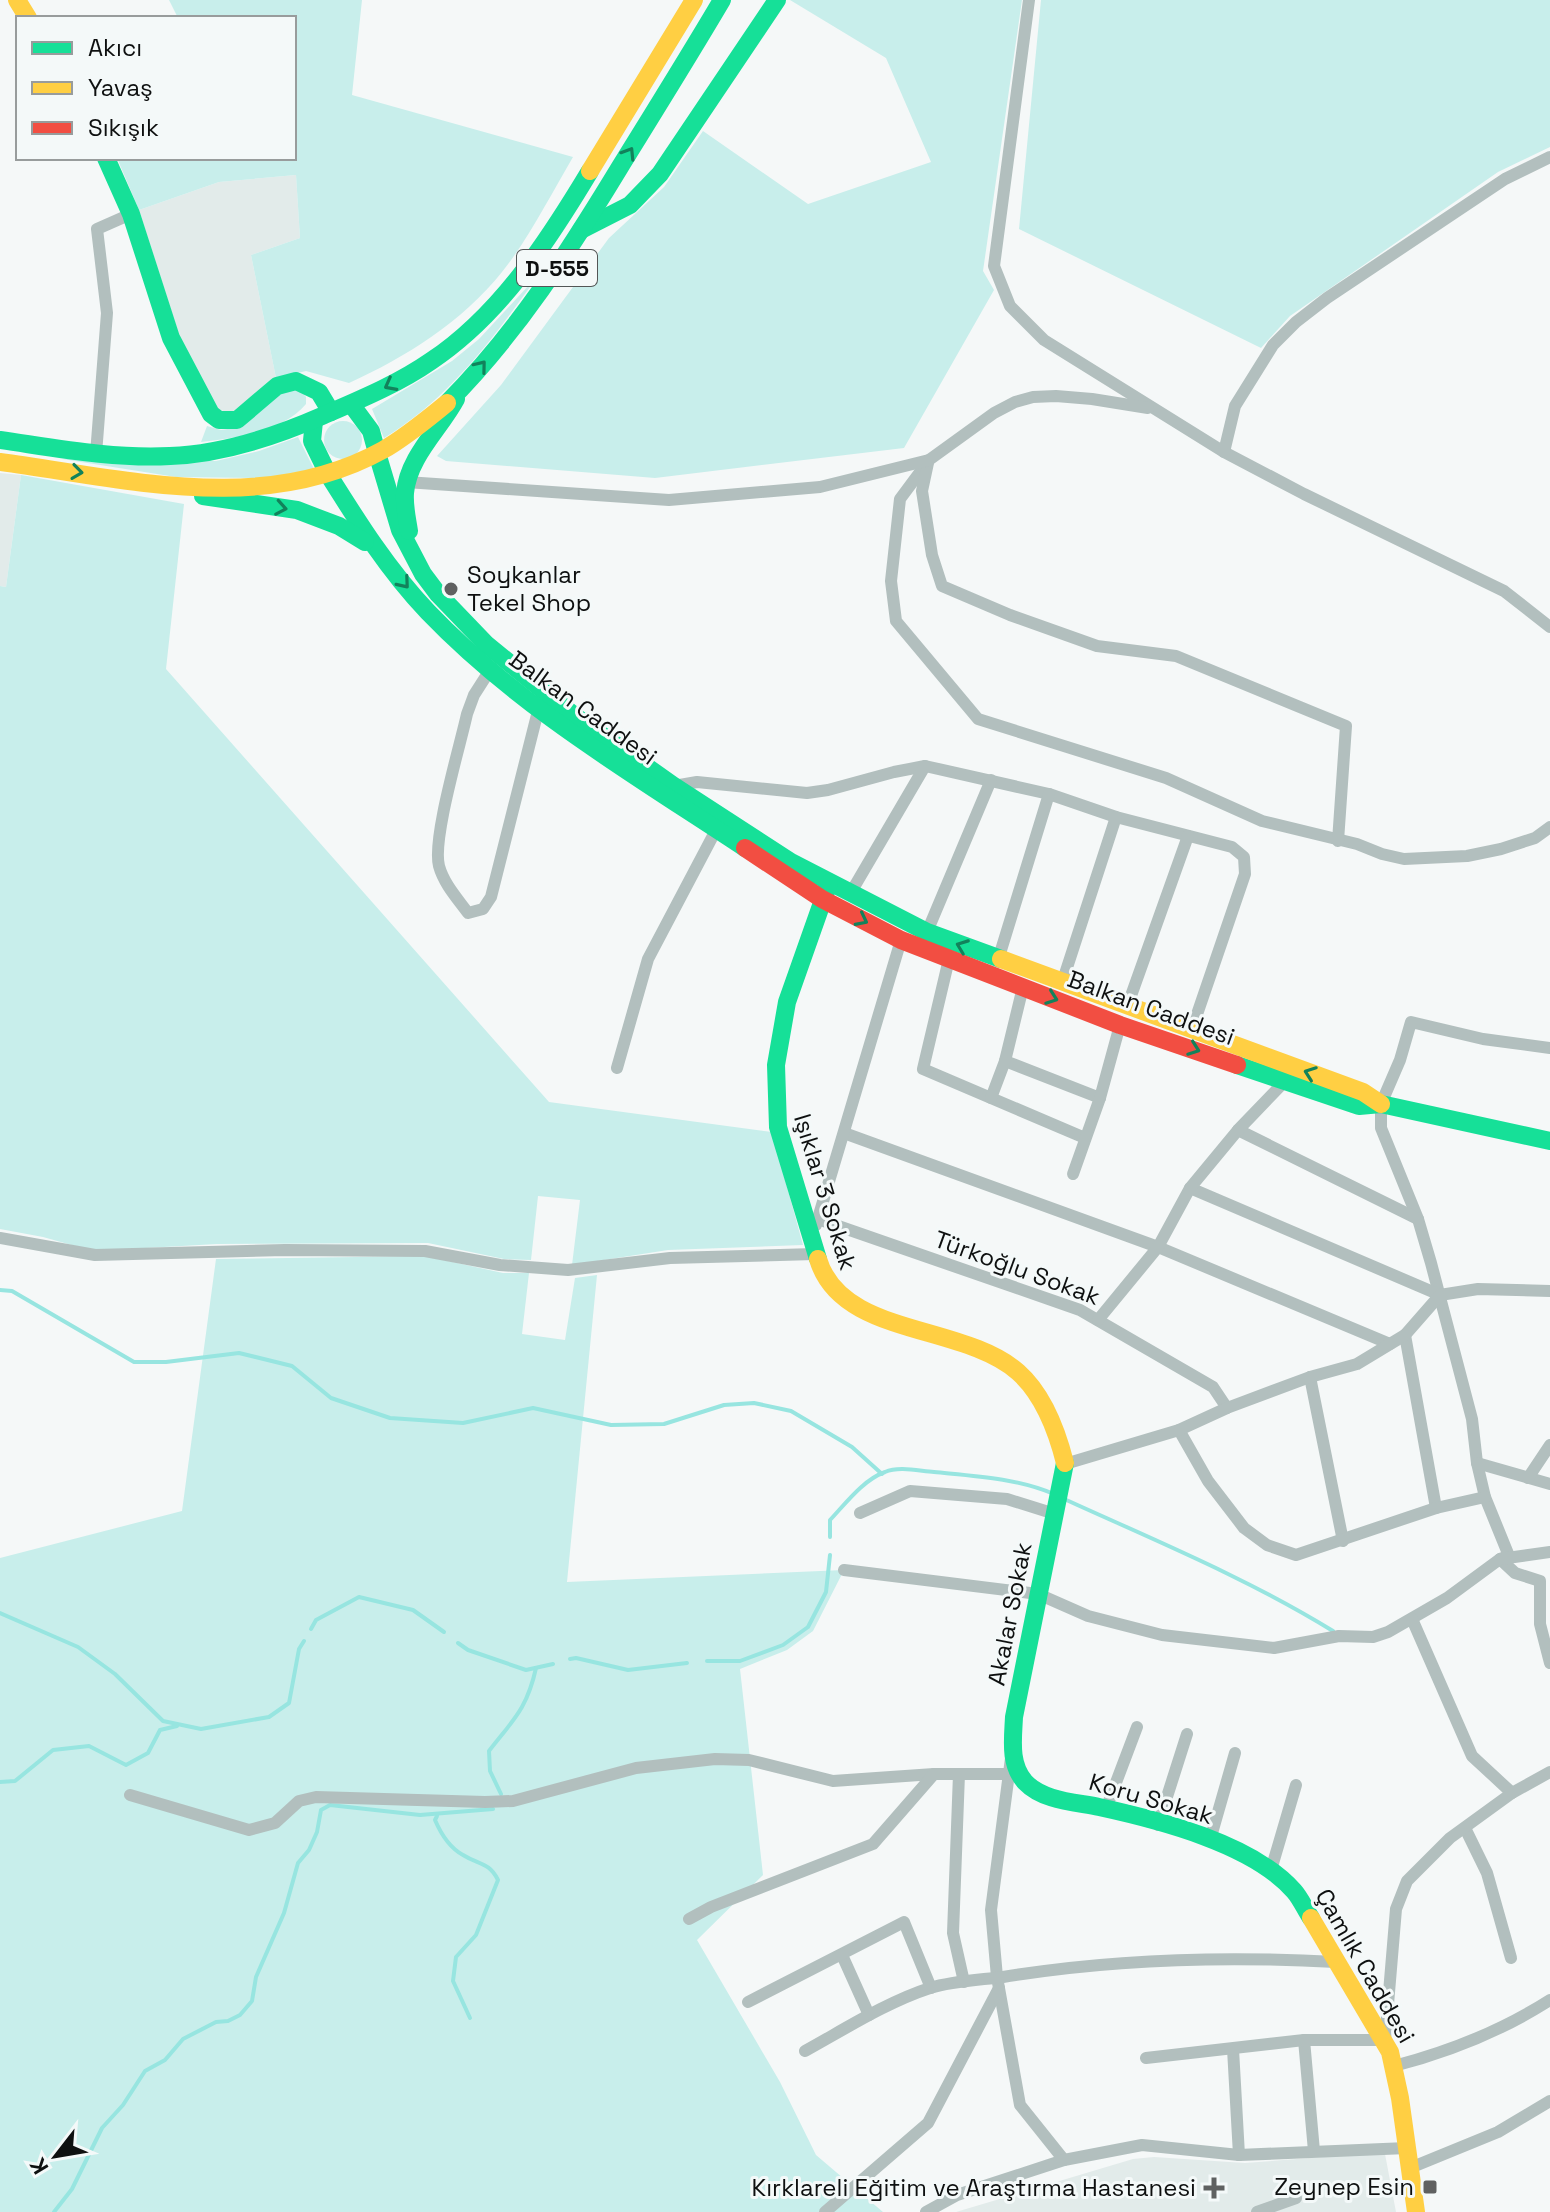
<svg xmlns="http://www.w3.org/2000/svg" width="1550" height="2212" font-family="'Space Grotesk',sans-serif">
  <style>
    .built { fill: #e2ebea }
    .green { fill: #c8eeeb }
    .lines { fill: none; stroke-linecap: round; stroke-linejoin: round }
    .stream { stroke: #97e5e0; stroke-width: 4 }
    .street { stroke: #b2bfbe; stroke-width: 12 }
    .fast { stroke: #16e098; stroke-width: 18 }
    .slow { stroke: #ffcf43; stroke-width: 18 }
    .jam { stroke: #f24e42; stroke-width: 18 }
    .oneway { stroke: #12825b }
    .poi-dot { fill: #5f6161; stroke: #f4f9f9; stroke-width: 3 }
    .labels { text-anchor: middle; stroke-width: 6; stroke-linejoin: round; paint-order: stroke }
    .shield { fill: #f4f9f9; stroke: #535656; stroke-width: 2 }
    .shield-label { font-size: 22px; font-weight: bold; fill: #0e1010 }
    .poi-label { font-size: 24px; fill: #0e1010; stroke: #f4f9f9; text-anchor: end }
    .street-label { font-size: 24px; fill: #0e1010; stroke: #f4f9f9 }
  </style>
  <rect width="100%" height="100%" fill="#f5f8f8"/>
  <!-- built -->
  <g class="built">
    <path d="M296 175 300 238 251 255 276 378 253 395 242 408 228 413 216 408 184 350 139 210 219 182Z"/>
    <path d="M0 473 21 475 6 587 0 586Z"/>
    <path d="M1364 2154H1385L1396 2212H956L1133 2159 1154 2157 1245 2163Z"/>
  </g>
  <!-- green -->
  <g class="green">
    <path d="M169 0H362L352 95 573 157C552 193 527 241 502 272 462 322 406 357 349 383L306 371 276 378 251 255 300 238 296 175 219 182 139 210 117 158H294V18H178Z"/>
    <path d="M790 0H1022L983 271 994 290 904 448 655 478 446 461 437 456 501 385 609 238 664 187 703 131 808 204 931 162 886 58Z"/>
    <path d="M1041 0H1550V147L1498 172 1290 316 1261 348 1019 229Z"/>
    <path d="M541 272C495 335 452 397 384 438L372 409 452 361 479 339Z"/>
    <path d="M300 390 306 397V404C283 432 235 438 201 442L207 426 221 430 234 428 280 391Z"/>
    <circle cx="343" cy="440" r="19"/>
    <path d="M298 437 314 469 266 478 176 477 62 459 216 461 259 451Z"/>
    <path d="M21 475 184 504 166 669 549 1102 772 1132 803 1245 668 1250 572 1265 580 1200 538 1196 531 1260 504 1259 428 1243 217 1244 93 1251 43 1237 0 1229V586L6 587Z"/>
    <path d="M425 1256 503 1273H529L522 1334 565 1340 575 1278 597 1275 567 1582 844 1570 813 1631 787 1650 740 1669 763 1875 697 1940 780 2082 816 2155 883 2212H0V1558L182 1511 216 1259Z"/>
  </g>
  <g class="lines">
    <!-- stream -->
    <g class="stream">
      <path d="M0 1290 12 1291 134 1362H166L239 1353 292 1366 331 1398 390 1418 463 1423 533 1408 611 1425 664 1424 724 1405 754 1403 791 1411 852 1447 882 1474"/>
      <path d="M1062 1498C1154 1540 1247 1578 1333 1631"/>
      <path d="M830 1537V1520C846 1503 863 1480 885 1472 899 1466 919 1471 934 1472 975 1476 1016 1478 1054 1494"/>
      <path d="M0 1613 78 1647 115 1674 163 1721 201 1729 269 1717 289 1703 299 1649 304 1641"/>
      <path d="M311 1629 316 1620 359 1597 413 1610 444 1632"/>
      <path d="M458 1643 468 1650 526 1670 553 1664"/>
      <path d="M570 1659 576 1658 628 1670 687 1663"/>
      <path d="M707 1661H740L783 1645 808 1627 826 1592 830 1555"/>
      <path d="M0 1782 15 1781 53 1750 89 1746 126 1765 148 1753 160 1730 177 1726"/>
      <path d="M501 1794 490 1771 489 1751C513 1720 527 1709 536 1668"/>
      <path d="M437 1816 435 1820C441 1834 450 1848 463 1855 479 1865 489 1862 498 1880L476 1935 456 1957 453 1981 470 2018"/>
      <path d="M54 2212 72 2189 102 2128 123 2105 145 2071 165 2060 183 2039 216 2022 228 2021 240 2015 252 2001 256 1977 284 1913 298 1863 309 1850 317 1832 321 1810 330 1805 420 1815 493 1809"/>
    </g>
    <!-- street -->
    <g class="street">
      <path d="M1029 0 994 266 1010 306 1044 340 1224 452 1304 494 1504 591 1550 627"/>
      <path d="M1224 452 1235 406 1273 345 1296 322 1327 298 1505 179 1550 157"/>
      <path d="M96 454 107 313 97 229 131 214"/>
      <path d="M929 460 900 499 891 581 896 621 978 719 1166 778 1262 821 1357 844 1382 854 1404 859 1467 856 1501 849 1535 838 1550 827"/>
      <path d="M928 463 922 491 932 555 942 586 1010 615 1097 646 1176 656 1346 726 1338 841"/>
      <path d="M406 482 669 500 820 487 929 460 994 413 1015 402 1033 397 1056 396 1092 399 1148 408"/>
      <path d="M490 670 474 695 467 714C460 746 432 839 439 866 444 884 457 898 468 913L483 909 491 897 538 711"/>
      <path d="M674 786 697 782 807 793 828 790 894 772 925 766 1049 794 1116 817 1232 847 1244 857 1245 874 1192 1029"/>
      <path d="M850 894 925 766"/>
      <path d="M927 932 991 780"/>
      <path d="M949 959 923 1069 1085 1138"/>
      <path d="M998 960 1049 794"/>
      <path d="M1062 983 1116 817"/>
      <path d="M1127 1007 1188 836"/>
      <path d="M1550 1048 1483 1039 1411 1022 1400 1060 1381 1104V1128L1418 1219 1431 1263 1472 1419 1477 1463 1485 1497 1509 1556 1500 1559 1515 1573 1540 1581V1624L1550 1663"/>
      <path d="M1005 1061 1100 1098"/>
      <path d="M617 1068 648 959 716 830"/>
      <path d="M991 1098 1005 1061 1023 987"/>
      <path d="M1238 1130 1418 1219"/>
      <path d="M844 1133 1158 1247 1390 1344"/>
      <path d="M1073 1174 1100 1098 1120 1025"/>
      <path d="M1190 1188 1440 1295"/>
      <path d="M818 1219 1080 1310 1213 1387 1227 1408"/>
      <path d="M816 1225 901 940"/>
      <path d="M0 1238 95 1255 285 1250 425 1251 500 1265 568 1270 670 1258 815 1254"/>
      <path d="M1098 1320 1158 1247 1190 1188 1238 1130 1285 1081"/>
      <path d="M1405 1335 1436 1508"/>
      <path d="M1310 1377 1343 1541"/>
      <path d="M1179 1430 1208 1481 1244 1528 1267 1545 1296 1555 1436 1508 1485 1497"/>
      <path d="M1477 1463 1550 1484"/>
      <path d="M1065 1464 1179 1430 1227 1408 1310 1377 1357 1364 1405 1335 1440 1295 1478 1289 1550 1291"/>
      <path d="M1528 1478 1550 1445"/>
      <path d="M860 1513 910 1491 1007 1499 1055 1514"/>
      <path d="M844 1570 1038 1594 1088 1616 1162 1635 1274 1648 1339 1636 1373 1637 1388 1632 1447 1598 1500 1559 1550 1552"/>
      <path d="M1412 1619 1472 1756 1512 1793"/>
      <path d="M1011 1758 991 1910 997 1977 1020 2105 1064 2160"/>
      <path d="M959 1774 953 1933 964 1982"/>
      <path d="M130 1795 249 1830 275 1823 299 1801 316 1797 485 1802 513 1801 636 1768 715 1759 749 1760 833 1781 934 1774"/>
      <path d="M1106 1809 1137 1727"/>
      <path d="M1158 1825 1187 1734"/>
      <path d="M1465 1828 1487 1873 1511 1958"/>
      <path d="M1210 1840 1235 1753"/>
      <path d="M1271 1870 1296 1785"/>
      <path d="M689 1919 711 1907 873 1844 934 1774H1009"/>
      <path d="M842 1955 869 2015"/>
      <path d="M748 2002 904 1922 931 1988"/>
      <path d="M1304 2040 1314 2151"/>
      <path d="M1233 2049 1239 2155"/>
      <path d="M805 2051C845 2029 887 2002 930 1988 953 1981 979 1980 1003 1977 1112 1959 1226 1956 1336 1962"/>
      <path d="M1146 2058 1304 2040H1385L1396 1909 1407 1881 1450 1838 1512 1793 1550 1772"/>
      <path d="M1394 2066C1448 2052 1503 2030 1550 2000"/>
      <path d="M1410 2168 1498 2132 1550 2101"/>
      <path d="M825 2212 928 2123 999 1988"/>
      <path d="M926 2212 957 2195 1064 2160 1142 2145 1239 2155 1407 2148"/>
      <path d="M1257 2212 1296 2198"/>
    </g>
    <!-- fast -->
    <g class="fast">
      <path d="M106 158 131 214 171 338 211 414 219 420H237L277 386 296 381 319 392 331 412"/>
      <path d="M581 230 630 205 660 174 777 0"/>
      <path d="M447 403C517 333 569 251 620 167 654 112 689 56 722 0"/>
      <path d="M351 404 371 431 377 453"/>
      <path d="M314 421 312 441 328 474"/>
      <path d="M0 440C56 448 113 459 170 456 223 454 274 437 322 416 359 400 398 384 431 361 500 315 548 241 590 171"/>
      <path d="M377 453 400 530 423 574 438 594 486 644 576 717 674 786 791 862 927 932 1001 959"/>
      <path d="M328 474C358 522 388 570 428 612 520 708 635 775 745 848"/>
      <path d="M203 496 297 510 339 526 365 542"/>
      <path d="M409 531C407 518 404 506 405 493 408 457 440 429 456 399"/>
      <path d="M1237 1065 1359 1106 1381 1104 1550 1141"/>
      <path d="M818 1259 778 1127 776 1065 787 1002 829 883"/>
      <path d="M1065 1463 1014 1717C1013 1739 1009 1764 1025 1782 1043 1801 1075 1802 1099 1807 1159 1820 1253 1844 1294 1891 1301 1899 1305 1909 1311 1918"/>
    </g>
    <!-- slow -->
    <g class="slow">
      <path d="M17 0 28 18"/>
      <path d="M590 171 694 0"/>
      <path d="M0 462C127 479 264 516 383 450 406 437 426 420 447 403"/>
      <path d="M1001 959 1363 1092 1381 1104"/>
      <path d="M818 1259C841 1337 962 1323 1018 1372 1044 1395 1057 1431 1065 1463"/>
      <path d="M1311 1918 1390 2052 1400 2098 1416 2212"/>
    </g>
    <!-- jam -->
    <path class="jam" d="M745 848 822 899 901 940 1120 1025 1237 1065"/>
  </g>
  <!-- one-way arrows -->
  <defs><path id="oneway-chevron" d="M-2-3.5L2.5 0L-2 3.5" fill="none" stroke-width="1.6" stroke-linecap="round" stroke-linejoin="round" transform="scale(2)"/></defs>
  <g class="oneway">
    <use href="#oneway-chevron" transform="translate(629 153) rotate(-58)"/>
    <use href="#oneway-chevron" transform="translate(481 366) rotate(-51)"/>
    <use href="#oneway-chevron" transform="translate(390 385) rotate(152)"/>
    <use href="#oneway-chevron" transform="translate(77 472) rotate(8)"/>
    <use href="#oneway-chevron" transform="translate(281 508) rotate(10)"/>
    <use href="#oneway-chevron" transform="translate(404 583) rotate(50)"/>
    <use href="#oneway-chevron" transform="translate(862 920) rotate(27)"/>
    <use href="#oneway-chevron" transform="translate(962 946) rotate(-159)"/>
    <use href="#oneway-chevron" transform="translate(1052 998) rotate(20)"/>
    <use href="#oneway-chevron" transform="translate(1194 1049) rotate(20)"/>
    <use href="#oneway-chevron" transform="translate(1310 1073) rotate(-160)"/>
  </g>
  <!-- markers -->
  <g class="poi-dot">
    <circle cx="451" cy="589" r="8"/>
    <rect x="1422" y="2179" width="16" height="16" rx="4"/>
    <path d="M1210 2176h8v8h8v8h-8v8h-8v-8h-8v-8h8z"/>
  </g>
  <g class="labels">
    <!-- shield labels -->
    <rect class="shield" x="517" y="250" width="80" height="36" rx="6"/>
    <g class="shield-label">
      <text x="557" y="276">D-555</text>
    </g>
    <!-- poi labels -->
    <g class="poi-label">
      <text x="467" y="583" text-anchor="start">Soykanlar<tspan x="467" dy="28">Tekel Shop</tspan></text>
      <text x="1414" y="2195">Zeynep Esin</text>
      <text x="1196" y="2196">Kırklareli Eğitim ve Araştırma Hastanesi</text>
    </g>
    <!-- street labels -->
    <g class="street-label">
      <text transform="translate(583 708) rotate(36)" y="8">Balkan Caddesi</text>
      <text transform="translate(1151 1008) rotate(20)" y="8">Balkan Caddesi</text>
      <text transform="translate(825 1192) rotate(73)" y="8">Işıklar 3 Sokak</text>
      <text transform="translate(1017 1268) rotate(20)" y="8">Türkoğlu Sokak</text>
      <text transform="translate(1010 1614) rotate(-79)" y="8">Akalar Sokak</text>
      <text transform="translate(1151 1799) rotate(16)" y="8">Koru Sokak</text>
      <text transform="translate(1365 1966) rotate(60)" y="8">Çamlık Caddesi</text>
    </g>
  </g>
  <!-- legend -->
  <rect x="16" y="16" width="280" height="144" fill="#f4f9f9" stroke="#989c9c" stroke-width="2"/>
  <rect x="32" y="42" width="40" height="12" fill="#16e098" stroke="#989c9c" stroke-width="2"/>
  <text x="88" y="56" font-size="24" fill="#0e1010">Akıcı</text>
  <rect x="32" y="82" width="40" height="12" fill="#ffcf43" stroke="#989c9c" stroke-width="2"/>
  <text x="88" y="96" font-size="24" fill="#0e1010">Yavaş</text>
  <rect x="32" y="122" width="40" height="12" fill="#f24e42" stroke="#989c9c" stroke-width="2"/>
  <text x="88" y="136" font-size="24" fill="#0e1010">Sıkışık</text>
  <!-- north arrow -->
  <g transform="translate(56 2156) rotate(239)" stroke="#f4f9f9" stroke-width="6" paint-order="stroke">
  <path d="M0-6L14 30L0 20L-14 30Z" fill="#0e1010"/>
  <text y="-12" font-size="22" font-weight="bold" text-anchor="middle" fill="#0e1010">K</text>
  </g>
</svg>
